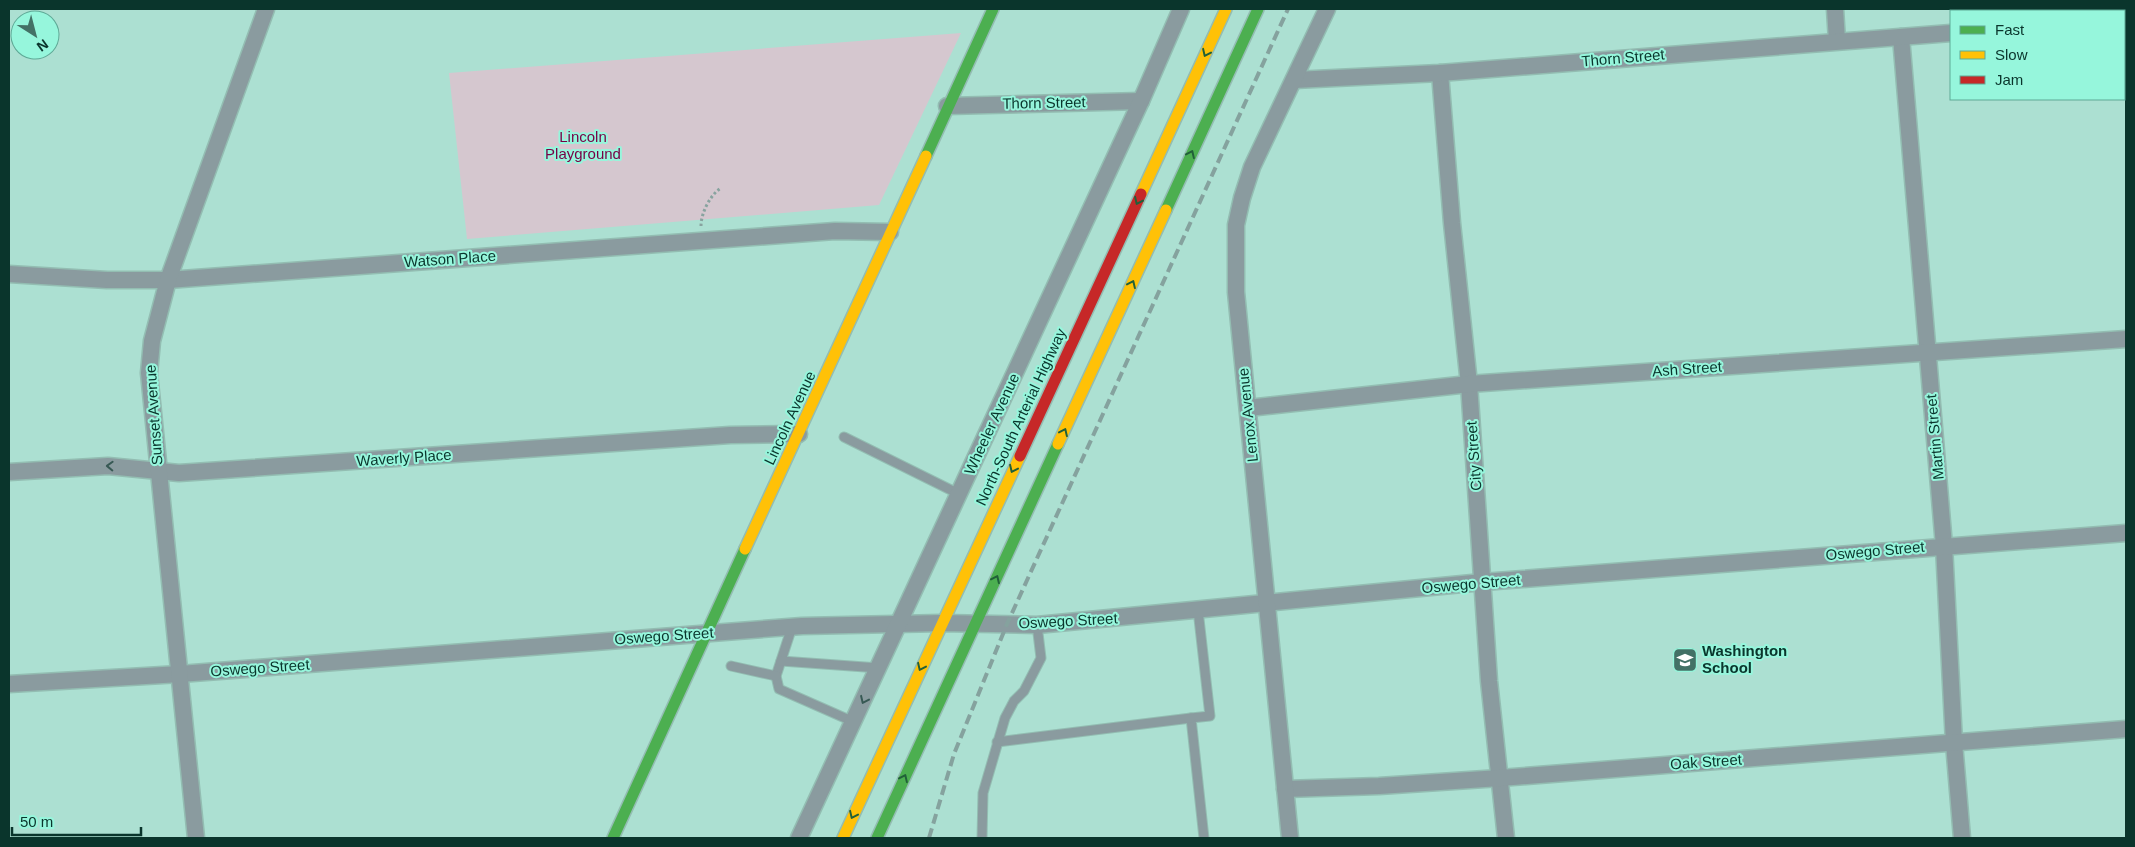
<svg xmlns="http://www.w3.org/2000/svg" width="2135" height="847" font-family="Arial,sans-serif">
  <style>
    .green { fill: #d5c7cf }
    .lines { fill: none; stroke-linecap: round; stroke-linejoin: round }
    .lane-casing { stroke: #93bdb2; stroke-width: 11 }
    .street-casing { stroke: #93bdb2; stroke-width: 19 }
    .fast-casing { stroke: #93bdb2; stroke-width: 14 }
    .slow-casing { stroke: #93bdb2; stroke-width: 14 }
    .jam-casing { stroke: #93bdb2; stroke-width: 14 }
    .path { stroke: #88a39f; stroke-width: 3; stroke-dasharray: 2.5 2.5; stroke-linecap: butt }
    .lane { stroke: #8a9b9f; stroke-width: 9 }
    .street { stroke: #8a9b9f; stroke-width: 16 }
    .fast { stroke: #4caf50; stroke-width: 11 }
    .slow { stroke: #ffc107; stroke-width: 11 }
    .jam { stroke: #c62828; stroke-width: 11 }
    .rail { stroke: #85a29e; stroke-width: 4; stroke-dasharray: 10 5; stroke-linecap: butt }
    .oneway { stroke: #216039 }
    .oneway2 { stroke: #375954 }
    .labels { text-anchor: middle; stroke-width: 4; stroke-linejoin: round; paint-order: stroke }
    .street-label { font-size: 15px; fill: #0a352c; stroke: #96f6dc }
    .park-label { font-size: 15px; fill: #770045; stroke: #96f6dc }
    .poi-label { font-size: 15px; font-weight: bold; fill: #0a352c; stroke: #96f6dc; text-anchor: start }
  </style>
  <rect width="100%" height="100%" fill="#ace0d2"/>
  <!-- green -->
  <path class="green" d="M961 33 879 205 467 239 449 73Z"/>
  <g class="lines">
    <defs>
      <g id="lane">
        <path d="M844 437 959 494"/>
        <path d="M1198 610 1210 716 1191 718 1204 838"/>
        <path d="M792 627 776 676 779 689 854 722"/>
        <path d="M781 661 879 668"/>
        <path d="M731 666 776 676"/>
        <path d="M997 742 1191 718"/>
        <path d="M982 838 983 793 1005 718 1014 701 1024 691 1041 658 1037 625"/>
      </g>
      <g id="street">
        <path d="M1835 9 1837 41"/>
        <path d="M2030 9V11"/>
        <path d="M2124 21 2126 20"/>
        <path d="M1901 37 1944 546 1954 743 1962 838"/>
        <path d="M1440 73 1452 223 1469 384 1489 681 1506 838"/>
        <path d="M1294 80 1440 73 1951 33"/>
        <path d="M947 106 1141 101"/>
        <path d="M9 274 107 280H168L835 231 890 232"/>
        <path d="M1248 408 1469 384 2126 339"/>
        <path d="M9 472 108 466 179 473 730 435 799 434"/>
        <path d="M9 684 180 674 802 626 942 623 1037 625 1483 582 2126 533"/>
        <path d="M1285 789 1379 786 1500 778 2126 729"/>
        <path d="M196 838 149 373 152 341 168 280 266 9"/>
        <path d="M799 838 1141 101 1181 9"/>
        <path d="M1290 838 1236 292V225L1242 198 1252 167 1327 9"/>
      </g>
      <g id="fast">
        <path d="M926 156 993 9"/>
        <path d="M1166 210 1258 9"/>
        <path d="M613 838 745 549"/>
        <path d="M877 838 1058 444"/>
      </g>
      <g id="slow">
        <path d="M1141 194 1226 9"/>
        <path d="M1058 444 1166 210"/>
        <path d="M745 549 926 156"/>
        <path d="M843 838 1020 456"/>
      </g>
      <path id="jam" d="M1020 456 1141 194"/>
    </defs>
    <!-- lane casing -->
    <use href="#lane" class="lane-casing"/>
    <!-- street casing -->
    <use href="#street" class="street-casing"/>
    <!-- fast casing -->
    <use href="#fast" class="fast-casing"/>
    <!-- slow casing -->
    <use href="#slow" class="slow-casing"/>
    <!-- jam casing -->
    <use href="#jam" class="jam-casing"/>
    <!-- path -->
    <path class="path" d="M701 226C701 213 710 195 721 188"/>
    <!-- lane -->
    <use href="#lane" class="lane"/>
    <!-- street -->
    <use href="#street" class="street"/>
    <!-- fast -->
    <use href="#fast" class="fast"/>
    <!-- slow -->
    <use href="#slow" class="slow"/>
    <!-- jam -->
    <use href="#jam" class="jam"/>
    <!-- rail -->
    <path class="rail" d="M929 838 954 754 1007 624 1288 9"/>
  </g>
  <!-- one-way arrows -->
  <defs><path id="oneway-chevron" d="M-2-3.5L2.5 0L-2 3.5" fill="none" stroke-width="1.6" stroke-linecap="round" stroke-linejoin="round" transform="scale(1.25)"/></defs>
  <g class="oneway">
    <use href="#oneway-chevron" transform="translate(1206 53) rotate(115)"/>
    <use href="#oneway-chevron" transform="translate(1191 154) rotate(-65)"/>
    <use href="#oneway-chevron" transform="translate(1138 201) rotate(115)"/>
    <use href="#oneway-chevron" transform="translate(1132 284) rotate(-65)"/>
    <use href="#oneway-chevron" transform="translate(1064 432) rotate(-65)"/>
    <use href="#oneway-chevron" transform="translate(1013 469) rotate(115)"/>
    <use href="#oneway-chevron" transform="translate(996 579) rotate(-65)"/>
    <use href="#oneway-chevron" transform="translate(921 667) rotate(115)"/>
    <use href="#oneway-chevron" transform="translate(904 778) rotate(-65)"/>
    <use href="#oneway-chevron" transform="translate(853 815) rotate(115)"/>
  </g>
  <g class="oneway2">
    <use href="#oneway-chevron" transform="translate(110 466) rotate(-178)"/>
    <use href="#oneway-chevron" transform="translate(864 700) rotate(115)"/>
  </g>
  <!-- icons -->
  <defs>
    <symbol id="school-square" viewBox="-11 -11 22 22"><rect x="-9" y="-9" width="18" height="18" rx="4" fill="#437166" stroke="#96f6dc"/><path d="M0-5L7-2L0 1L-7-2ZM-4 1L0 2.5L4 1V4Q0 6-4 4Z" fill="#fff"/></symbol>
  </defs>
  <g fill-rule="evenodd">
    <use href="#school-square" x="1671" y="646" width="28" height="28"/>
  </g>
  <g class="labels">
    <!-- street labels -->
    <g class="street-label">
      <text transform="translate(1623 58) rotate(-5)" y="5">Thorn Street</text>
      <text transform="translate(1044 103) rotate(-1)" y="5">Thorn Street</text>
      <text transform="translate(450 259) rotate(-4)" y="5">Watson Place</text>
      <text transform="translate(1687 369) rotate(-4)" y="5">Ash Street</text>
      <text transform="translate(154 415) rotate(-94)" y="5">Sunset Avenue</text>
      <text transform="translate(1248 415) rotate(-96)" y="5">Lenox Avenue</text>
      <text transform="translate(1021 417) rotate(-65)" y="5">North-South Arterial Highway</text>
      <text transform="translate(790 418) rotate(-65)" y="5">Lincoln Avenue</text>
      <text transform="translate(992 424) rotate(-65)" y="5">Wheeler Avenue</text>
      <text transform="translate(1935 437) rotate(-95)" y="5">Martin Street</text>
      <text transform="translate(1474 456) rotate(-94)" y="5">City Street</text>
      <text transform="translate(404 458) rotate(-4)" y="5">Waverly Place</text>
      <text transform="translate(1875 551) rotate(-5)" y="5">Oswego Street</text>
      <text transform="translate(1471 584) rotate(-5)" y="5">Oswego Street</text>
      <text transform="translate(1068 621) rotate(-3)" y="5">Oswego Street</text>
      <text transform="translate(664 636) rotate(-4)" y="5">Oswego Street</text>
      <text transform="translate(260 668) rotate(-4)" y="5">Oswego Street</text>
      <text transform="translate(1706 762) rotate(-4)" y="5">Oak Street</text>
    </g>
    <!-- park labels -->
    <g class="park-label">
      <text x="583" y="142">Lincoln<tspan x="583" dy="17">Playground</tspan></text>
    </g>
    <!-- poi labels -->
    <g class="poi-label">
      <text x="1702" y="656">Washington<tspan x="1702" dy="17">School</tspan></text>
    </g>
  </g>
  <!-- border -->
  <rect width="2135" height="847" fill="none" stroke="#0a352c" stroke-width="20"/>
  <!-- legend -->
  <rect x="1950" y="10" width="175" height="90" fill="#96f6dc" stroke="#5ea996"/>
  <rect x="1960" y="26" width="25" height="8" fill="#4caf50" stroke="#5ea996"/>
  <text x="1995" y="35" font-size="15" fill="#0a352c">Fast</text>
  <rect x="1960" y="51" width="25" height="8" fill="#ffc107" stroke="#5ea996"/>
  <text x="1995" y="60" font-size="15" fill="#0a352c">Slow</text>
  <rect x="1960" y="76" width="25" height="8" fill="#c62828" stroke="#5ea996"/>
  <text x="1995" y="85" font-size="15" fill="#0a352c">Jam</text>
  <!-- north arrow -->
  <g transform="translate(35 35) rotate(144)"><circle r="24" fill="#96f6dc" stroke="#5ea996"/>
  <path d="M0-4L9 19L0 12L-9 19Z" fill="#437166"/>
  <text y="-8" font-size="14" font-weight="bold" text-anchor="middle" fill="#0a352c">N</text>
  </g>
  <!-- scale -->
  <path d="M12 827v8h129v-8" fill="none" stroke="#0a352c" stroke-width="2.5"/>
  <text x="20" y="827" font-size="15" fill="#0a352c" stroke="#96f6dc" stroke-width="4" paint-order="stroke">50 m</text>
</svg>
